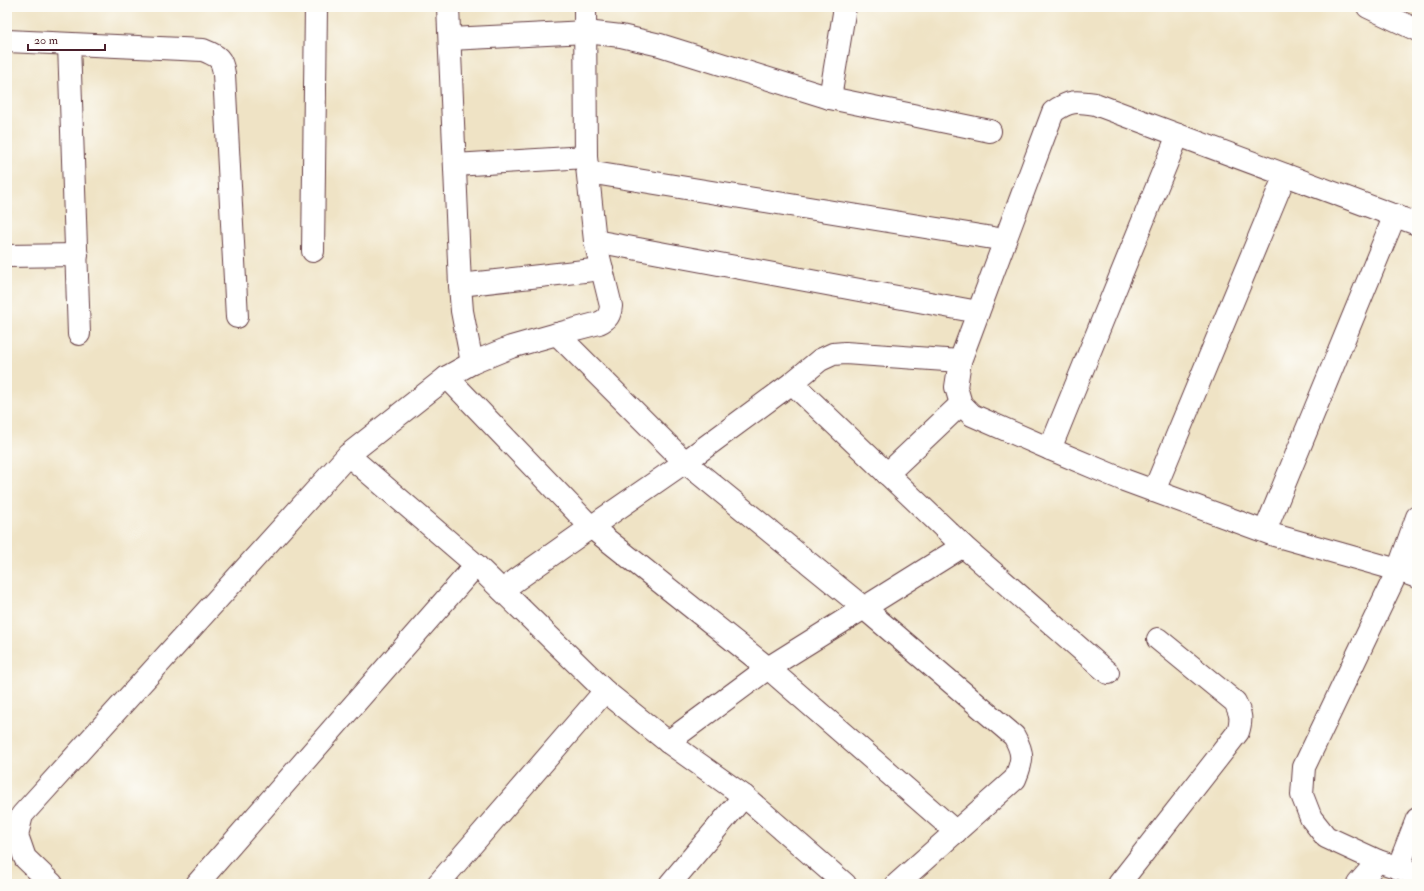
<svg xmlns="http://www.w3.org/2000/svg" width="1424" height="891" font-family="'IM FELL Double Pica',serif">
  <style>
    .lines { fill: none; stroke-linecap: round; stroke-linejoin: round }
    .minor-casing { stroke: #633c42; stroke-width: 24 }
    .minor { stroke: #fff; stroke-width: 22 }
  </style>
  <rect width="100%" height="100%" fill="#fdfcf7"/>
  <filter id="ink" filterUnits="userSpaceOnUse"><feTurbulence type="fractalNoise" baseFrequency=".025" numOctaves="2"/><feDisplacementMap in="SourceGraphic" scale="8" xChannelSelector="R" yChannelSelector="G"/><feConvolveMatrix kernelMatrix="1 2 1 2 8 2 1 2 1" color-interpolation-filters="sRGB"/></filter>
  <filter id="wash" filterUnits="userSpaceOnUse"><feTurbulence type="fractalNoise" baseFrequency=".012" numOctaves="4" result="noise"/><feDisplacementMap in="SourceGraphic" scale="16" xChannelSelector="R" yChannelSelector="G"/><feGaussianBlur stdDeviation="0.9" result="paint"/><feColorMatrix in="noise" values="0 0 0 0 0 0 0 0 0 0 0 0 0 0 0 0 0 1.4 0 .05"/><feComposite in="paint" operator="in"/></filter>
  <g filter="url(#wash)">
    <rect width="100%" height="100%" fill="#efe3c5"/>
  </g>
  <g filter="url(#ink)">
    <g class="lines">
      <defs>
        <g id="minor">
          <path d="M448 7 460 285 462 311 472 363"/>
          <path d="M1368 7 1417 30"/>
          <path d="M450 39 586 32 621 36 660 45 830 98 990 131"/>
          <path d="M7 41 203 50C218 56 222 58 224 74L237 317"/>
          <path d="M69 44 79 334"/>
          <path d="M830 98 845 7"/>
          <path d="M455 165 586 157"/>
          <path d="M588 172 1005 240"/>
          <path d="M1417 224 1095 104C1076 101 1070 100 1053 112L960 361 956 387 961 404 972 415 1050 449 1124 480 1274 535 1398 570 1417 577"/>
          <path d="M595 241 978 312"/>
          <path d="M313 251 316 7"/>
          <path d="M7 256 77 255"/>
          <path d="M460 285 602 269"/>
          <path d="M557 334 685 462 864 608 1014 736C1024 754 1023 760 1015 779L897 884"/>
          <path d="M447 377 591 527 768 668 956 832"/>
          <path d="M792 383 963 546 1108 673"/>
          <path d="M1050 449 1178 135"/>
          <path d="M348 455 476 565 605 691 668 742 744 796 845 884"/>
          <path d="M887 474 961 404"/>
          <path d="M1154 491 1285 175"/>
          <path d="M1417 517 1398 570 1304 767 1302 795 1311 818 1326 837 1378 861 1417 874"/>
          <path d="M1265 531 1395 215"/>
          <path d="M502 590 591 527 685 462 792 383 820 360 833 354 845 353 960 361"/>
          <path d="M668 742 768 668 963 546"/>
          <path d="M1398 868 1417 819"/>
          <path d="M52 884 25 858 17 835 22 815 348 455 447 377 472 363 511 347 557 334 599 323C608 319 610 315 611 306L595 241 586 157 585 7"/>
          <path d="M197 884 476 565"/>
          <path d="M438 884 605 691"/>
          <path d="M670 884 744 796"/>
          <path d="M1119 884 1238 732C1242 719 1241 714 1235 702L1158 639"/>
          <path d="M1358 884 1378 861"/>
        </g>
      </defs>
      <!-- minor casing -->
      <use href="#minor" class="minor-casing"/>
      <!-- minor -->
      <use href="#minor" class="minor"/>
    </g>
  </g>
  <!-- margin -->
  <rect width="1424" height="891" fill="none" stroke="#fdfcf7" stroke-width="24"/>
  <!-- scale -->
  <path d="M28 44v6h77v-6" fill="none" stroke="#4a1f2b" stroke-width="2"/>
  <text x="34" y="44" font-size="12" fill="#4a1f2b" stroke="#fdfcf7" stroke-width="3" paint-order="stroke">20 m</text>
</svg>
